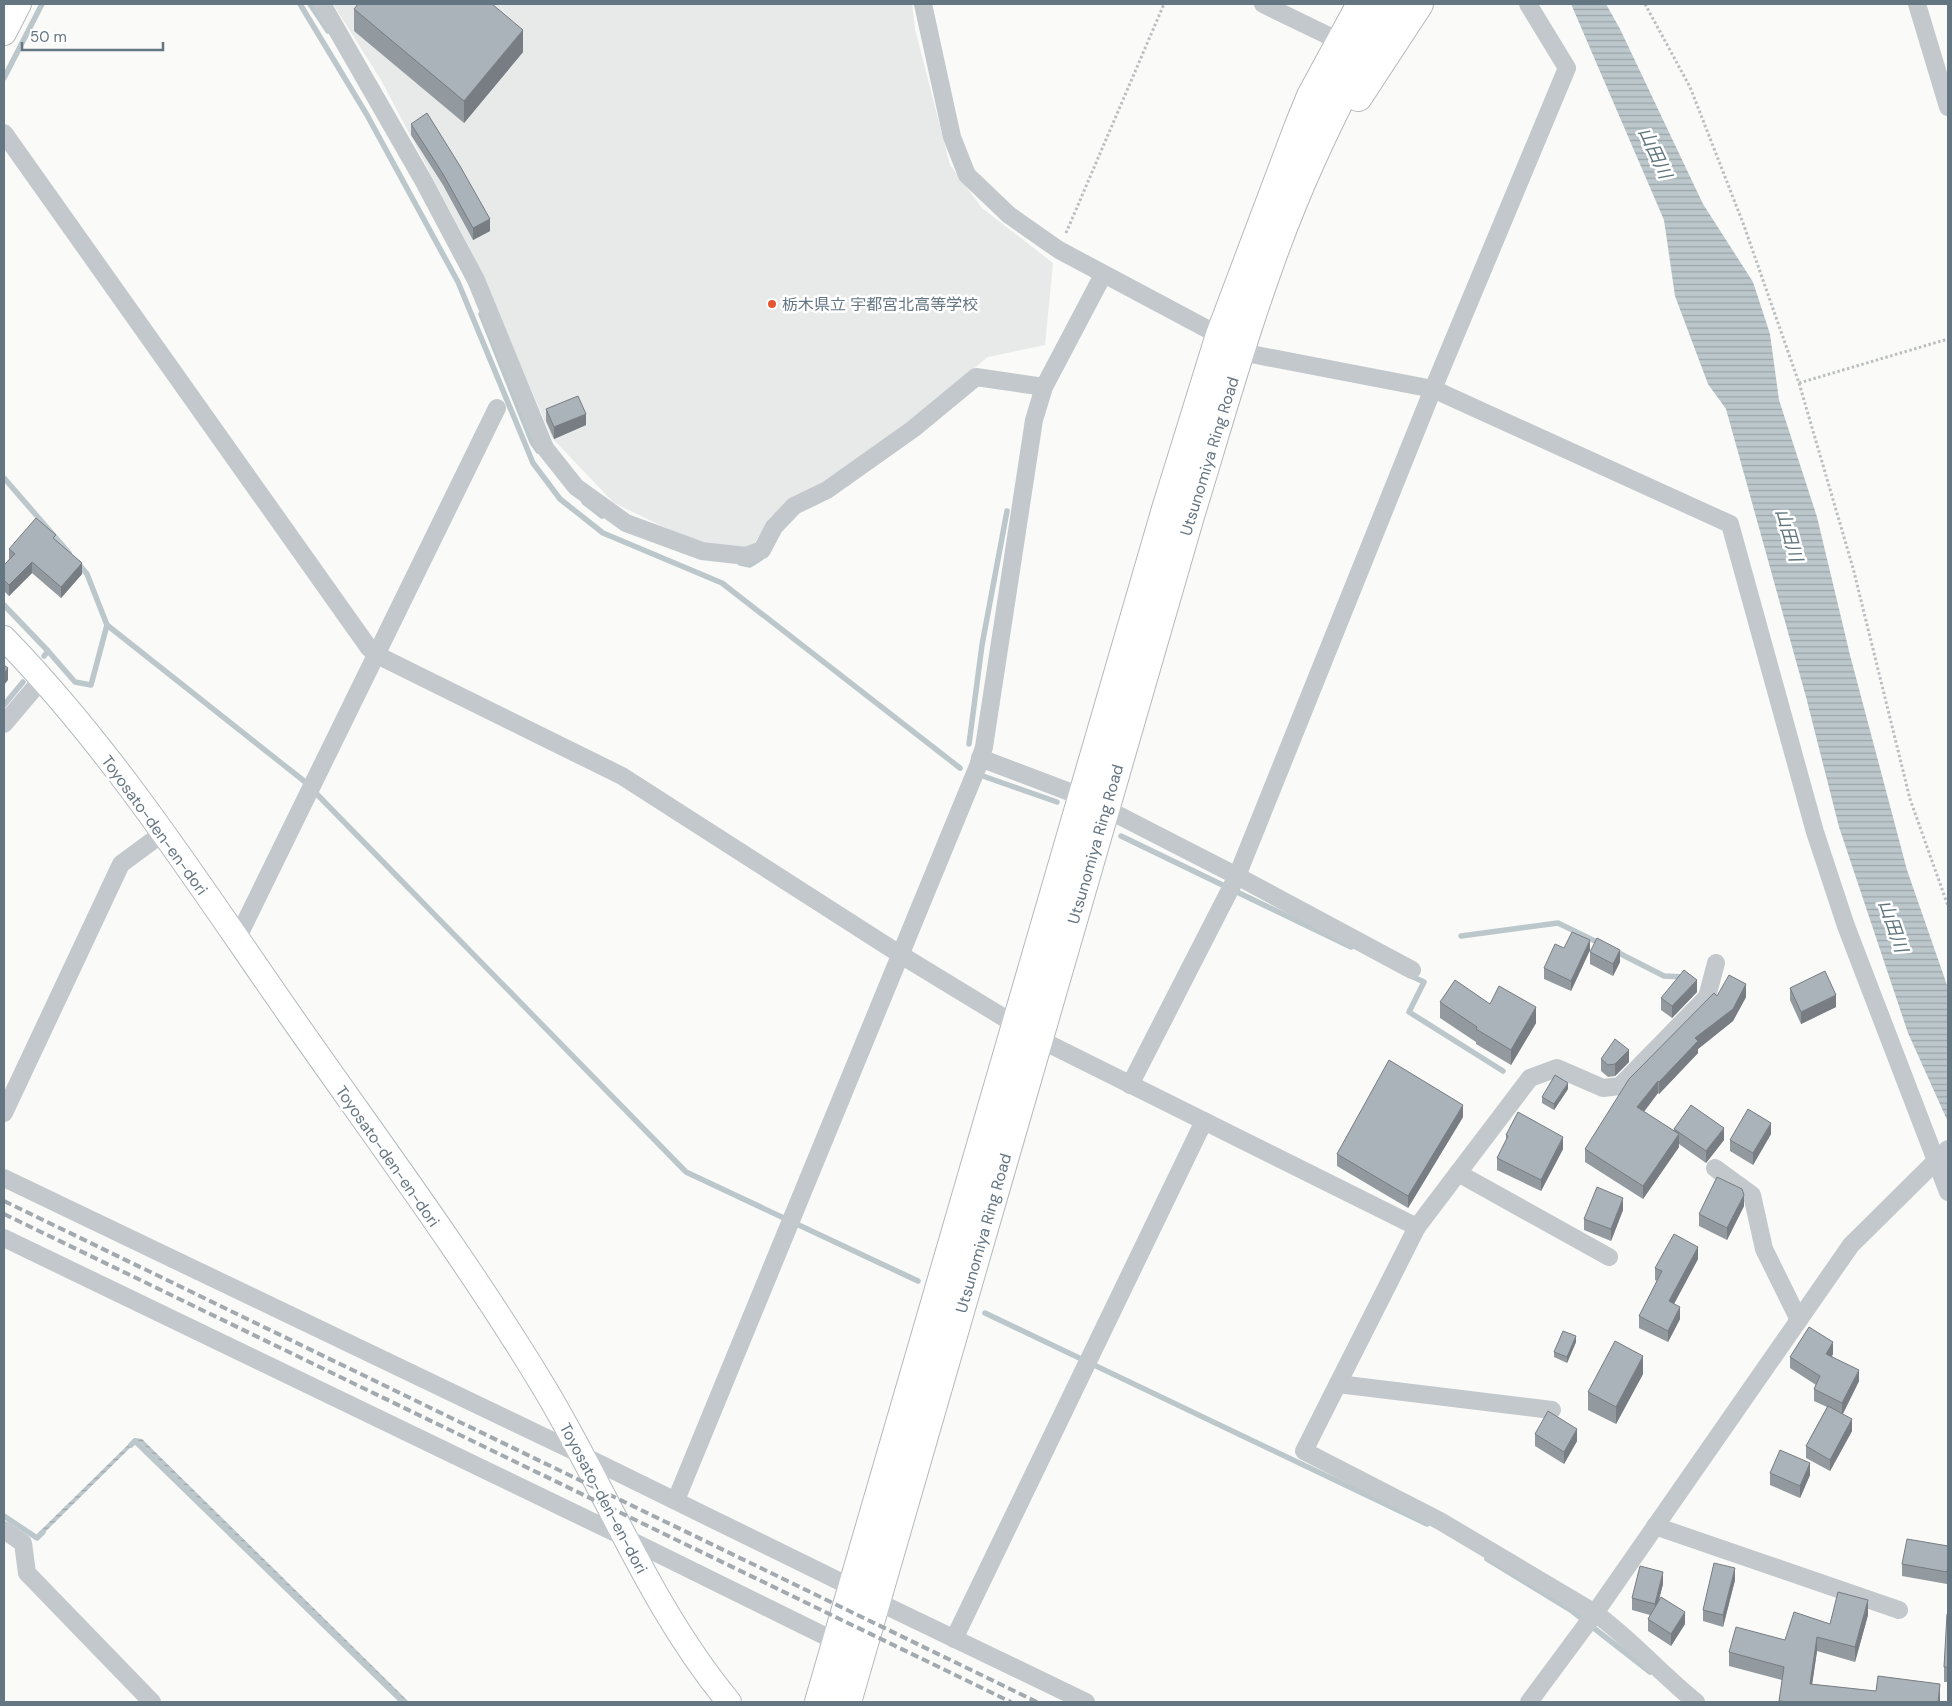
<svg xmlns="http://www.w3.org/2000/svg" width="1952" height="1706" font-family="'DM Sans','Noto Sans JP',sans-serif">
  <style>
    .built { fill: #e8e9e9 }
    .water { fill: url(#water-rules) }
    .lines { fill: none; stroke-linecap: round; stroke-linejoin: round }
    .stream { stroke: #bbc7cb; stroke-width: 5.5 }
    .secondary-casing { stroke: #b3babf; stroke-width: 26 }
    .highway-casing { stroke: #b4b9bd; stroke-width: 30 }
    .path { stroke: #bbbfc2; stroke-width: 3; stroke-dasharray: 2.5 2.5; stroke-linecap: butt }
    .street { stroke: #c3c8cc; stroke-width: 18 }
    .secondary { stroke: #fff; stroke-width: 24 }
    .highway { stroke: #fff; stroke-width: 28 }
    .rail { stroke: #a2aab0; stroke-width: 4; stroke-dasharray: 8 4; stroke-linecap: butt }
    .wall { fill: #929a9f }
    .shaded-wall { fill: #777d82 }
    .building { fill: #aab3b9; stroke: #777d82 }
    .poi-dot { fill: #e4572e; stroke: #fff; stroke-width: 2 }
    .labels { text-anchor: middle; stroke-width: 5; stroke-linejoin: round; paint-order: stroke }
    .poi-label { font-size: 16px; fill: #657683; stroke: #fff; text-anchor: start }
    .street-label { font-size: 16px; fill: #657683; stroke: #fff }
    .water-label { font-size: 18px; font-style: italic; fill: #60757c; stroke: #fff }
  </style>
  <defs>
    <pattern id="water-rules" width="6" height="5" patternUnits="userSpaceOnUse" patternTransform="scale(1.25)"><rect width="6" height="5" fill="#bbc7cb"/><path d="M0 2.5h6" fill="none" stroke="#9ca6aa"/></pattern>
  </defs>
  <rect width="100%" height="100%" fill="#fafaf8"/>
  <!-- built -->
  <path class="built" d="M333 4H912L915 29 950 165 982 208 1053 263 1045 345 988 357 848 472 804 494 771 516 751 549 691 540 614 503 552 438 469 247 381 80Z"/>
  <!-- water -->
  <g class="water">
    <path d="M1571 4H1606L1620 29 1703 204 1753 282 1770 334 1779 400 1817 517 1850 655 1907 870 1948 988V1122L1908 1033 1839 827 1806 697 1726 409 1708 384 1675 296 1664 220Z"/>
    <path d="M135 1438 142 1439 409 1702H405L140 1442 137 1441 38 1539 37 1534Z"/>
  </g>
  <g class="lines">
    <!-- stream -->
    <g class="stream">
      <path d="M300 4 367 115 458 282 533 463 560 499 603 533 722 583 960 768"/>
      <path d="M310 4 328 31"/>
      <path d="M4 78 42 4"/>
      <path d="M481 314 532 442 538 451"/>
      <path d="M4 478 69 553"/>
      <path d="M584 502 602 516"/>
      <path d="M77 562 87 574 107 625"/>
      <path d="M740 563 750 565 761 558"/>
      <path d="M4 605 48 651"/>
      <path d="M44 656 48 651 75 682 91 685 107 625 304 781 686 1172 918 1281"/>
      <path d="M4 705 23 682"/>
      <path d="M969 744 982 645 1007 511"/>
      <path d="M980 775 1057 802"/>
      <path d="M1121 836 1351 947"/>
      <path d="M1461 936 1558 923 1601 944"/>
      <path d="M1613 950 1664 976 1685 977"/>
      <path d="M1409 975 1424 982 1409 1012 1503 1071"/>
      <path d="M985 1313 1427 1524"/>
      <path d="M131 1445 135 1441 403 1702"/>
      <path d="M4 1516 37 1538 43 1532"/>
      <path d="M1487 1559 1572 1611 1650 1672"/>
    </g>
    <defs>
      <g id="secondary">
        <path d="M4 33 19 4"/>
        <path d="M4 638C114 751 200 886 290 1015 375 1137 465 1257 542 1384 606 1489 650 1607 729 1702"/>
      </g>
      <g id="highway">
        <path d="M1358 97 1419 4"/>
        <path d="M819 1702 1166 509 1220 335 1298 128 1311 96 1361 4"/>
        <path d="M847 1702 1190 516C1222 412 1251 306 1292 205 1320 136 1354 70 1390 4"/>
      </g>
    </defs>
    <!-- secondary casing -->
    <use href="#secondary" class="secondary-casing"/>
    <!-- highway casing -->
    <use href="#highway" class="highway-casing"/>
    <!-- path -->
    <g class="path">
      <path d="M1645 4 1690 87 1743 223 1799 383 1853 568 1910 799 1948 906"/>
      <path d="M1066 233 1164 4"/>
      <path d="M1799 383 1948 339"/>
    </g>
    <!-- street -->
    <g class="street">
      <path d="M322 4 423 180 476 280 545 448 576 487 626 523 702 551 746 556 762 550 774 527 794 506 827 490 913 429 976 377 1044 387"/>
      <path d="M923 4 952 137 967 175 1009 215 1059 250 1256 355 1433 389 1730 524 1815 832 1846 926 1948 1192"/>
      <path d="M1263 4 1333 38"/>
      <path d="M1917 4 1948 107"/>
      <path d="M4 133 369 648 377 655 622 776 901 955 1039 1039 1417 1227 1304 1451 1440 1521 1595 1613C1631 1639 1661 1674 1696 1702"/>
      <path d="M4 724 43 678"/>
      <path d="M980 758 1083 797 1237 876 1412 970"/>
      <path d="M237 939 497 408"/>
      <path d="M1130 1085 1237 876 1433 389 1567 68 1528 4"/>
      <path d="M4 1113 121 864 163 833"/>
      <path d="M1715 1168 1752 1195 1764 1249 1799 1320"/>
      <path d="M1458 1173 1609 1257"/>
      <path d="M4 1178 582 1455 853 1588"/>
      <path d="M1417 1227 1530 1078 1557 1068 1603 1088 1620 1086 1707 997 1716 963"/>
      <path d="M4 1238 626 1538 837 1642"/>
      <path d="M1338 1384 1552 1410"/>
      <path d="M676 1500 978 766 984 747 1034 420 1044 387 1103 275"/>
      <path d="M1655 1526 1899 1610"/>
      <path d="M4 1530 23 1543 27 1573 152 1702"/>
      <path d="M876 1601 1086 1702"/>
      <path d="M954 1639 1204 1121"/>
      <path d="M1529 1702 1595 1613 1851 1245 1948 1149"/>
    </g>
    <!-- secondary -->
    <use href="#secondary" class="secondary"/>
    <!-- highway -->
    <use href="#highway" class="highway"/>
    <!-- rail -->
    <g class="rail">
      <path d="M4 1201 1037 1702"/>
      <path d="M4 1214 1011 1702"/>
    </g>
  </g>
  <!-- wall -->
  <g class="wall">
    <path d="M354 9 523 52 464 123 354 31Z"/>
    <path d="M411 124 490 231 473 240 443 185 411 135Z"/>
    <path d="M546 409 586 425 554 439 546 421Z"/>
    <path d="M56 540 82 574 61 598 32 573 9 596 4 591V565L9 559V549Z"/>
    <path d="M1564 948 1590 950 1571 991 1544 979V968Z"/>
    <path d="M1590 952 1620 962 1613 976 1590 964Z"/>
    <path d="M1790 988 1836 1007 1801 1024 1790 1000Z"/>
    <path d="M1697 992 1672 1018 1661 1010V998Z"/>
    <path d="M1717 996 1746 997 1733 1021 1698 1049V1053L1659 1094 1658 1093 1644 1112 1674 1131V1129L1724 1140 1706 1163 1679 1144V1147L1643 1199 1585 1162V1149Z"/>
    <path d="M1440 1002 1490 1004 1536 1023 1511 1065 1476 1044V1042L1440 1018Z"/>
    <path d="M1601 1059 1629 1062 1615 1076 1608 1077 1601 1071Z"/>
    <path d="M1568 1089 1554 1110 1542 1103V1097Z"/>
    <path d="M1463 1117 1408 1208 1337 1166V1154Z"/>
    <path d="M1771 1134 1753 1165 1730 1151V1140Z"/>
    <path d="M1506 1135 1563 1149 1541 1191 1497 1170V1158L1506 1141Z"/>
    <path d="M1744 1206 1727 1240 1699 1226V1214Z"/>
    <path d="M1623 1210 1611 1241 1584 1230V1219Z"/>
    <path d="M1698 1259 1674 1304 1680 1319 1668 1342 1639 1328V1316L1657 1281 1655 1280V1268Z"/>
    <path d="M1576 1342 1567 1363 1554 1357V1352Z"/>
    <path d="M1833 1354 1832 1356 1859 1381 1843 1414 1852 1431 1830 1471 1806 1458V1446L1827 1407 1814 1401V1389L1816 1385 1790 1368V1357Z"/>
    <path d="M1643 1374 1616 1424 1588 1410V1392Z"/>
    <path d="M1535 1434 1577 1441 1564 1464 1535 1446Z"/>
    <path d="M1770 1473 1810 1475 1800 1498 1770 1485Z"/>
    <path d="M1948 1546V1594L1947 1584 1902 1576V1564Z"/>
    <path d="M1735 1580 1723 1627 1703 1621V1610Z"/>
    <path d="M1663 1584 1658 1602 1685 1624 1671 1646 1648 1631V1619L1650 1615 1632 1610V1598Z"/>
    <path d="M1948 1614V1682H1944V1667Z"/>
    <path d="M1868 1615 1855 1662 1817 1651 1812 1684 1940 1699V1702H1779L1782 1680 1729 1666V1652L1785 1640 1830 1624Z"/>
  </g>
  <!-- shaded-wall -->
  <g class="shaded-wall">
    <path d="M523 30V52L464 123V101Z"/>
    <path d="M490 219V231L473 240V228Z"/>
    <path d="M586 414V425L554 439V427Z"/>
    <path d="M32 562V573L9 596V585Z"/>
    <path d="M82 563V574L61 598V587Z"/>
    <path d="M8 668V680L4 685V673Z"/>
    <path d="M1590 940V950L1571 991V981Z"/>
    <path d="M1620 950V962L1613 976V964Z"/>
    <path d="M1697 980V992L1672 1018V1006Z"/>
    <path d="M1746 984V997L1733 1021 1698 1049V1053L1659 1094V1082L1695 1038Z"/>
    <path d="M1836 995V1007L1801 1024V1012Z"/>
    <path d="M1536 1007V1023L1511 1065V1050Z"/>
    <path d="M1629 1050V1062L1615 1076V1064Z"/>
    <path d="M1658 1081V1093L1637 1120V1107Z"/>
    <path d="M1568 1083V1089L1554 1110V1104Z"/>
    <path d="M1463 1105V1117L1408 1208V1196Z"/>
    <path d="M1771 1123V1134L1753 1165V1153Z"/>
    <path d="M1724 1128V1140L1706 1163V1151Z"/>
    <path d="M1679 1134V1147L1643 1199V1186Z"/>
    <path d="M1563 1137V1149L1541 1191V1180Z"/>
    <path d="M1744 1195V1206L1727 1240V1228Z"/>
    <path d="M1623 1198V1210L1611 1241V1229Z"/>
    <path d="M1698 1247V1259L1669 1313V1301Z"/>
    <path d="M1680 1307V1319L1668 1342V1331Z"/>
    <path d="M1576 1336V1342L1567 1363V1357Z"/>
    <path d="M1833 1342V1354L1826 1365V1354Z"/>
    <path d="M1643 1356V1374L1616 1424V1407Z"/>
    <path d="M1859 1370V1381L1842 1415V1403Z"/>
    <path d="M1852 1419V1431L1830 1471V1460Z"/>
    <path d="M1577 1429V1441L1564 1464V1452Z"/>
    <path d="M1810 1463V1475L1800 1498V1486Z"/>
    <path d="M1735 1568V1580L1723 1627V1615Z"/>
    <path d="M1663 1572V1584L1655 1616V1604Z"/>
    <path d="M1868 1600V1615L1855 1662V1647Z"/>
    <path d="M1685 1612V1624L1671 1646V1634Z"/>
    <path d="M1817 1637V1651L1810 1699V1684Z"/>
    <path d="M1940 1684V1702H1938Z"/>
  </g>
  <!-- building -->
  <g class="building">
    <path d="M358 4H492L523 30 464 101 354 9Z"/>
    <path d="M427 113 460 166 490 219 473 228 443 174 411 124Z"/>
    <path d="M578 396 586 414 554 427 546 409Z"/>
    <path d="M36 518 56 535 53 538 82 563 61 587 32 562 9 585 4 580V565L15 554 9 549Z"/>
    <path d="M4 665 8 668 4 673Z"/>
    <path d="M1572 932 1590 940 1571 981 1544 968 1555 944 1564 948Z"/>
    <path d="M1597 938 1620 950 1613 964 1590 952Z"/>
    <path d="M1684 970 1697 980 1672 1006 1661 998Z"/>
    <path d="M1825 971 1836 995 1801 1012 1790 988Z"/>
    <path d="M1729 975 1746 984 1733 1009 1695 1038 1698 1041 1659 1082 1658 1081 1637 1107 1679 1134 1643 1186 1585 1149 1629 1079 1714 993 1717 996Z"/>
    <path d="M1455 980 1490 1004 1499 986 1536 1007 1511 1050 1476 1029 1477 1027 1440 1002Z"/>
    <path d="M1615 1039 1629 1050 1615 1064 1608 1065 1601 1059Z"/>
    <path d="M1389 1060 1463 1105 1408 1196 1337 1154Z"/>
    <path d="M1555 1075 1568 1083 1554 1104 1542 1097Z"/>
    <path d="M1691 1105 1724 1128 1706 1151 1674 1129Z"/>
    <path d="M1748 1109 1771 1123 1753 1153 1730 1140Z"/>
    <path d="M1518 1112 1563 1137 1541 1180 1497 1158 1508 1136 1506 1135Z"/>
    <path d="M1717 1177 1742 1189 1744 1195 1727 1228 1699 1214Z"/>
    <path d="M1597 1187 1623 1198 1611 1229 1584 1219Z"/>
    <path d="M1674 1234 1698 1247 1669 1301 1680 1307 1668 1331 1639 1316 1662 1271 1655 1268Z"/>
    <path d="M1809 1327 1833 1342 1826 1354 1859 1370 1842 1403 1814 1389 1820 1376 1790 1357Z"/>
    <path d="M1563 1331 1576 1336 1567 1357 1554 1352Z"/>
    <path d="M1615 1341 1643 1356 1616 1407 1588 1392Z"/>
    <path d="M1828 1406 1852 1419 1830 1460 1806 1446Z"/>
    <path d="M1548 1411 1577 1429 1564 1452 1535 1434Z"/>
    <path d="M1780 1450 1810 1463 1800 1486 1770 1473Z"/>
    <path d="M1907 1539 1948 1546V1564L1947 1572 1902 1564Z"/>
    <path d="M1714 1563 1735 1568 1723 1615 1703 1610Z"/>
    <path d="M1640 1566 1663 1572 1655 1604 1632 1598Z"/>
    <path d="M1838 1592 1868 1600 1855 1647 1817 1637 1810 1684 1876 1691 1878 1676 1940 1684 1938 1702H1789L1779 1701 1784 1667 1729 1652 1736 1627 1785 1640 1794 1612 1830 1624Z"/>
    <path d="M1661 1597 1685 1612 1671 1634 1648 1619Z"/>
    <path d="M1947 1614H1948V1667H1944Z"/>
  </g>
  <!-- markers -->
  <circle class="poi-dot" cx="772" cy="304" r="5"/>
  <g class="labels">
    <!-- poi labels -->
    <g class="poi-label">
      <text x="782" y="310">栃木県立 宇都宮北高等学校</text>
    </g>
    <!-- street labels -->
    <g class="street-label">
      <text transform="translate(1209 456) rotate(-73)" y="6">Utsunomiya Ring Road</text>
      <text transform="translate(155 825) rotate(54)" y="6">Toyosato-den-en-dori</text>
      <text transform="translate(1095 844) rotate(-74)" y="6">Utsunomiya Ring Road</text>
      <text transform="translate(388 1156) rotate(55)" y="6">Toyosato-den-en-dori</text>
      <text transform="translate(983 1233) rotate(-74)" y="6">Utsunomiya Ring Road</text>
      <text transform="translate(604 1498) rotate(62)" y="6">Toyosato-den-en-dori</text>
    </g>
    <!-- water labels -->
    <g class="water-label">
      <text transform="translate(1655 153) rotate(65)" y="6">山田川</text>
      <text transform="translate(1789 535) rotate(74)" y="6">山田川</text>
      <text transform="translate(1893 926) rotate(71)" y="6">山田川</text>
    </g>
  </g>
  <!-- border -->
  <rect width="1952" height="1706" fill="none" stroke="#657683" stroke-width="10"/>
  <!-- scale -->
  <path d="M22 42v8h141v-8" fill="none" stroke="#657683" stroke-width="2.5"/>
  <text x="30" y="42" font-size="15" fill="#657683" stroke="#ffffff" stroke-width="4" paint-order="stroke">50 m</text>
</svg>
